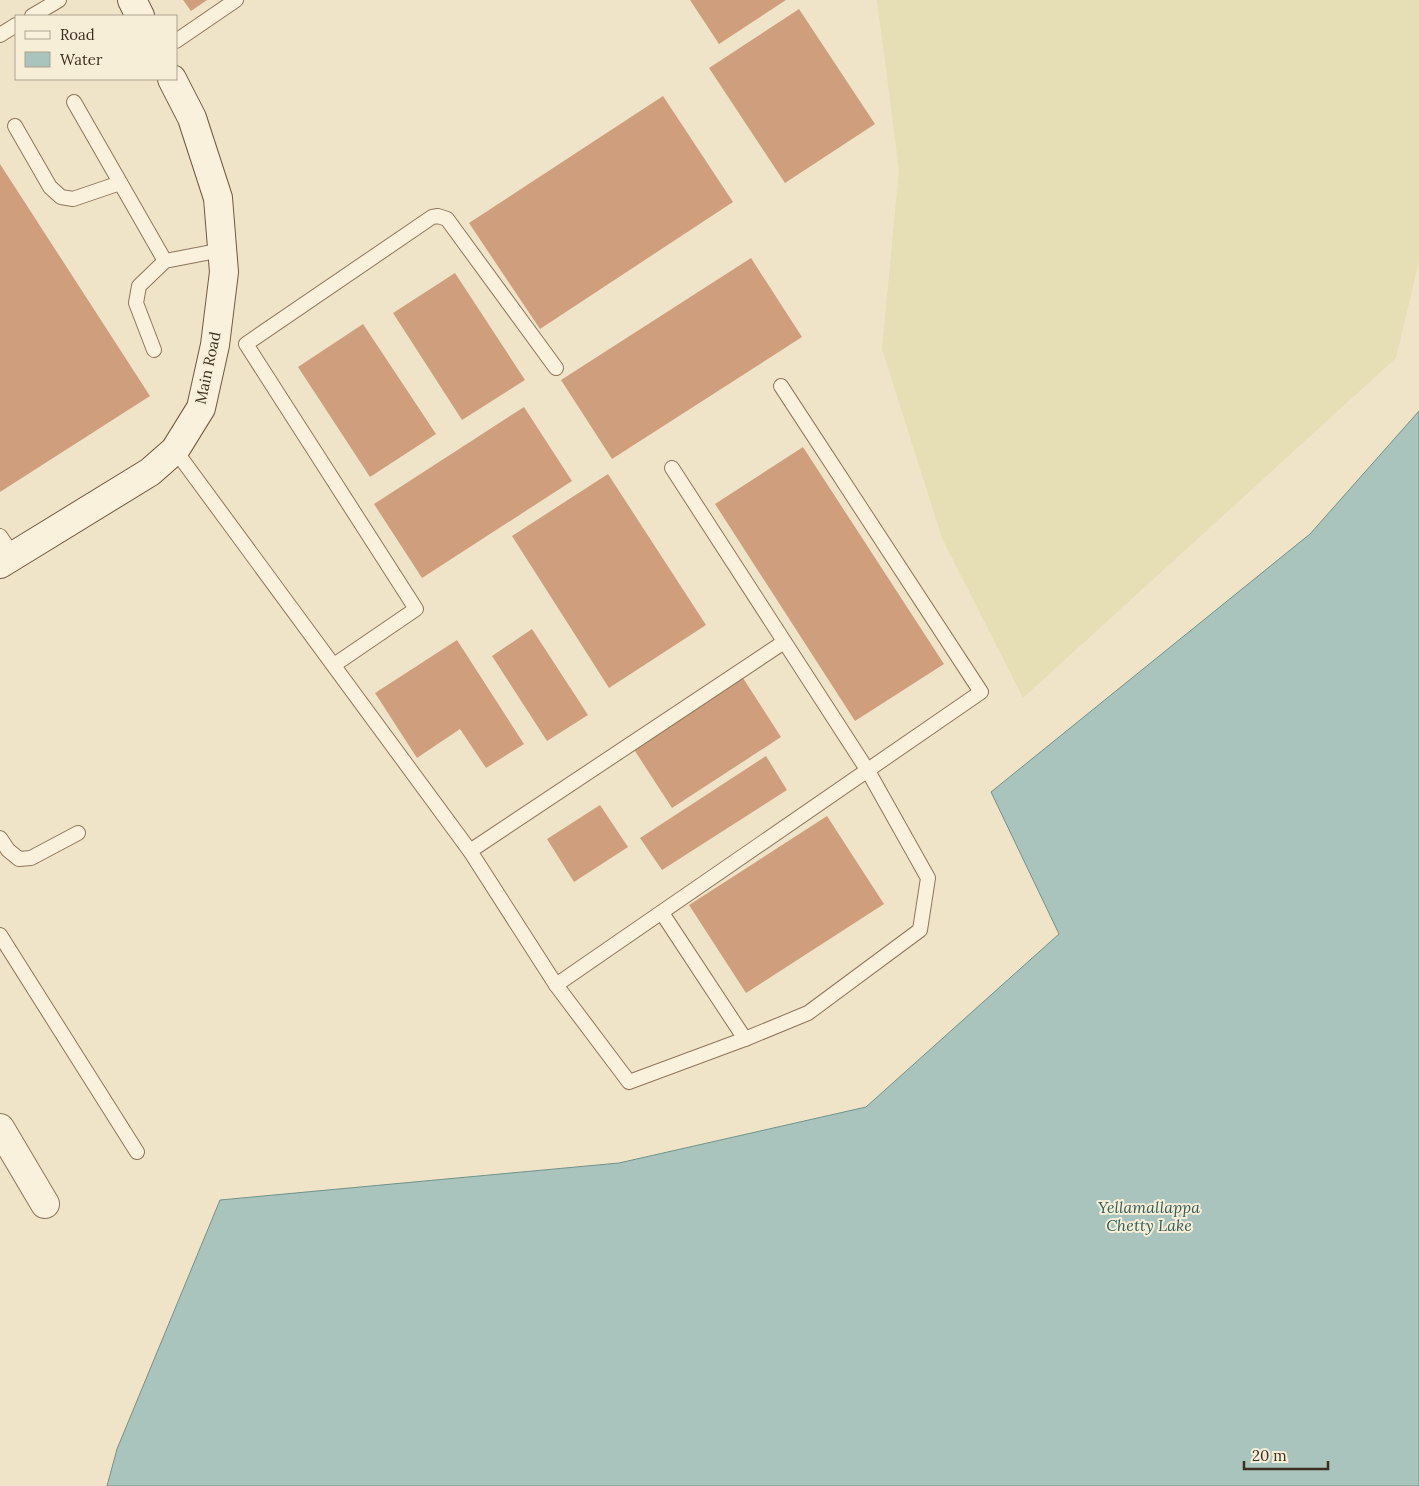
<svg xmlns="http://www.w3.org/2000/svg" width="1419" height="1486" font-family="Lora,serif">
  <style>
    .farmland { fill: #e6deb5 }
    .water { fill: #a9c4bc; stroke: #6f938a }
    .building { fill: #cf9f7d }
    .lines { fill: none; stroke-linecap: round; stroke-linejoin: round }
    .lane-casing { stroke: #8d765c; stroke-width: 16 }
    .street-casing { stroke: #8d765c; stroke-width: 30 }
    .secondary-casing { stroke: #6f573f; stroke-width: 30 }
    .lane { stroke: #faf1dc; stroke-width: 14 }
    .street { stroke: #faf1dc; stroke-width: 28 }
    .secondary { stroke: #faf1dc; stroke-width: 28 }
    .labels { text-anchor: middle; stroke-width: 4; stroke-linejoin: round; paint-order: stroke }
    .street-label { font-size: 15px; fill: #3d2e20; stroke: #f7eed8 }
    .water-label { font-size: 16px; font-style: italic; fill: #2f5d5a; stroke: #f7eed8 }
  </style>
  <rect width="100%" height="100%" fill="#f0e4c8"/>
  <!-- farmland -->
  <path class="farmland" d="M877 0H1419V261L1396 358 1023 698 942 538 882 349 899 170Z"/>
  <!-- water -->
  <path class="water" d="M1419 411V1486H107L117 1449 220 1200 619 1163 866 1107 1059 934 991 792 1310 534Z"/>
  <!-- building -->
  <g class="building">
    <path d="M183 0H207L191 11Z"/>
    <path d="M690 0H786L719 44Z"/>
    <path d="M799 9 875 124 785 183 709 68Z"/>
    <path d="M663 96 733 202 540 329 469 223Z"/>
    <path d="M0 164 150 396 0 492Z"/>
    <path d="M751 258 802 337 612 459 561 380Z"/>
    <path d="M455 273 525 380 462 420 393 313Z"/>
    <path d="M363 324 436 434 370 477 298 367Z"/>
    <path d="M524 407 572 481 422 578 374 504Z"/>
    <path d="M803 447 944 664 855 721 715 504Z"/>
    <path d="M608 474 706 625 609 688 512 536Z"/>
    <path d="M532 629 588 715 547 741 492 656Z"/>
    <path d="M457 640 524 744 486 768 460 729 417 758 375 693Z"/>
    <path d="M743 678 781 737 672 808 633 748Z"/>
    <path d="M766 756 787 790 662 870 640 838Z"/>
    <path d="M600 805 628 847 574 882 547 839Z"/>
    <path d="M827 816 884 904 746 993 689 905Z"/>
  </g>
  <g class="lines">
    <defs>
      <g id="lane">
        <path d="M32 16 59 0"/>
        <path d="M0 35 16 25"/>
        <path d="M176 41 236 0"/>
        <path d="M74 102 165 261"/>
        <path d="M15 126 50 187 61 197 73 199 120 183"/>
        <path d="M154 350 136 303 139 286 165 261 222 250"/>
        <path d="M175 450 470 851 556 985 629 1082 745 1039 808 1013 920 930 928 878 868 771 672 468"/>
        <path d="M0 536 13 555"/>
        <path d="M334 665 416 609 246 344 432 217 438 216 447 219 556 368"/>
        <path d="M0 838 8 850 19 859 31 858 78 833"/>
        <path d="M470 851 784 642"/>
        <path d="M662 913 745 1039"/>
        <path d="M0 935 137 1152"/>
        <path d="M556 985 981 692 781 386"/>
      </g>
      <path id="street" d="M0 1128 45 1204"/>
      <g id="secondary">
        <path d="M132 0 140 16"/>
        <path d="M0 564 150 472 175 450 201 408 215 345 224 272 218 198 192 118 172 79"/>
      </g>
    </defs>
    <!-- lane casing -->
    <use href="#lane" class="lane-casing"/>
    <!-- street casing -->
    <use href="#street" class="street-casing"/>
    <!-- secondary casing -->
    <use href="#secondary" class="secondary-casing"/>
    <!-- lane -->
    <use href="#lane" class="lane"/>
    <!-- street -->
    <use href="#street" class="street"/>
    <!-- secondary -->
    <use href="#secondary" class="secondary"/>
  </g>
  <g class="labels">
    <!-- street labels -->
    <g class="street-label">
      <text transform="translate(208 368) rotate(-78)" y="5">Main Road</text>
    </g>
    <!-- water labels -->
    <g class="water-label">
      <text x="1149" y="1213">Yellamallappa<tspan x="1149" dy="18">Chetty Lake</tspan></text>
    </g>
  </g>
  <!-- legend -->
  <rect x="15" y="15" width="162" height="65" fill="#f7eed8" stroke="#ada18e"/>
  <rect x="25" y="31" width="25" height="8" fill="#faf1dc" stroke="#ada18e"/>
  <text x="60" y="40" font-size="15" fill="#3d2e20">Road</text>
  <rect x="25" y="52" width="25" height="15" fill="#a9c4bc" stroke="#ada18e"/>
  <text x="60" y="65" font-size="15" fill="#3d2e20">Water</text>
  <!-- scale -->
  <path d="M1244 1461v8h84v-8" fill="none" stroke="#3d2e20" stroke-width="2.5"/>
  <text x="1252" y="1461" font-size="15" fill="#3d2e20" stroke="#f7eed8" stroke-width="4" paint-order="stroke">20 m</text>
</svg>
